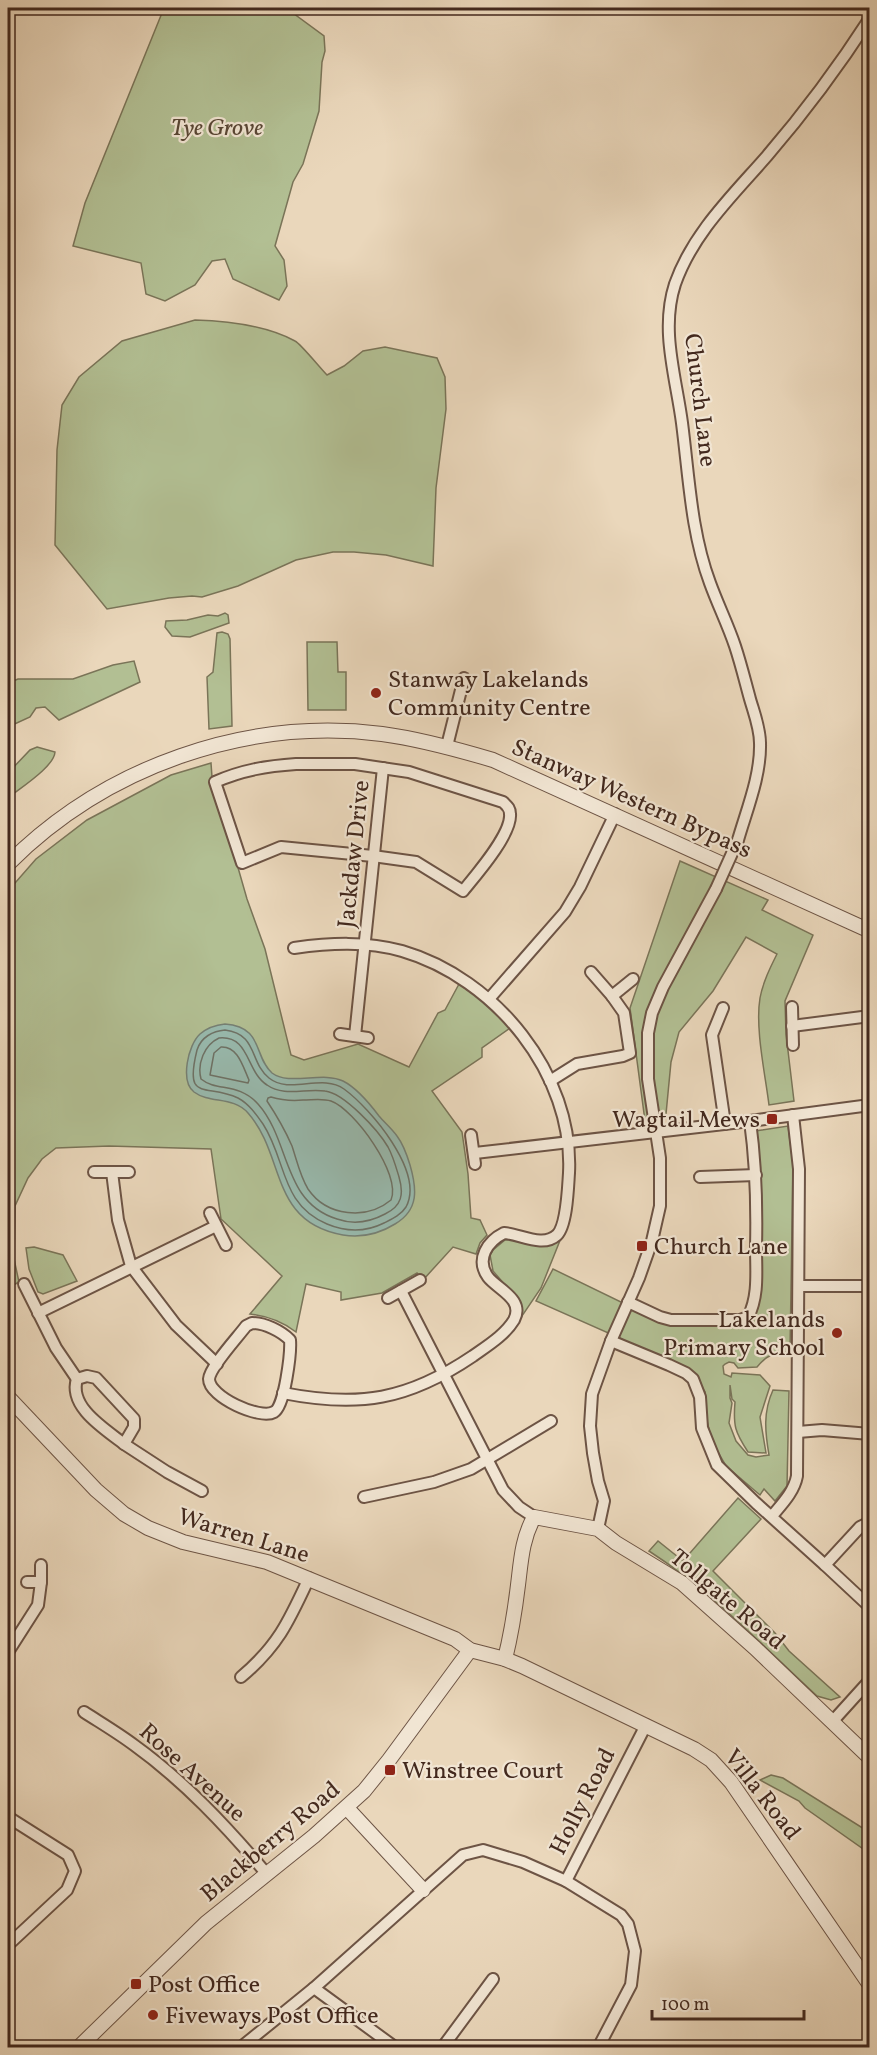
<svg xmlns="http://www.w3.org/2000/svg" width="877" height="2055" font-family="Vollkorn,serif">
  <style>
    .green { fill: #b2bf93; stroke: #7a7458; stroke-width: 1.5 }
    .water { fill: #98baae; stroke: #768074; stroke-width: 1.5 }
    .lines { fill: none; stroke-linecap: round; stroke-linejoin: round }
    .shore { stroke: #6e7266; stroke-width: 1.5 }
    .minor-casing { stroke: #6d5445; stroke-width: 14 }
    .tertiary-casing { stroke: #6d5445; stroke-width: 16 }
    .minor { stroke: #f1e5d3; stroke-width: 10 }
    .tertiary { stroke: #f1e5d3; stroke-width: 14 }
    .minor-bridge-casing { stroke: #6d5445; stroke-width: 14; stroke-linecap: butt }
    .minor-bridge { stroke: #f1e5d3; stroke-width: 10 }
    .poi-dot { fill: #8f2418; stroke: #f1e5d3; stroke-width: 2 }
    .labels { text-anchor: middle; stroke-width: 4.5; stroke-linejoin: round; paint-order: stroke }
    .park-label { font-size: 24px; font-style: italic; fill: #594735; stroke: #f1e5d3 }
    .street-label { font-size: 24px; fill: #43291e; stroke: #f1e5d3 }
    .poi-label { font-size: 24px; fill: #43291e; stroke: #f1e5d3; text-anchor: start }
  </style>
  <rect width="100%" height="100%" fill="#ead7bb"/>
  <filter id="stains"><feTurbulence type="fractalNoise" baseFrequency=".00333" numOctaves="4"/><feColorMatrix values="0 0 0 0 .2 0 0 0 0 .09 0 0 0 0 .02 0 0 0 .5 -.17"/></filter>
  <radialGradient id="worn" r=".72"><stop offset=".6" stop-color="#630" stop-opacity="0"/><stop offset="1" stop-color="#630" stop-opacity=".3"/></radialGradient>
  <!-- green -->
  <g class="green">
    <path d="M164 8H286L324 36 325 51 322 62 319 111 303 164 293 182 275 246 284 260 287 286 279 300 233 279 225 259 212 261 195 285 165 301 146 294 141 263 73 246 85 203Z"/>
    <path d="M195 320C227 321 266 325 295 341 301 344 320 368 327 375L344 366 363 351 385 347 437 358 445 377 446 409 436 488 433 566 386 555 354 552H333L296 560 238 586 202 597 192 596 169 598 107 609 55 545 57 450 62 405 79 377 122 341Z"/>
    <path d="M225 613 228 615 229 623 190 637 172 636 165 627 166 621 187 620 208 615 218 616Z"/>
    <path d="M222 632 228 634 230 639 232 726 209 729 207 677 213 672 217 633Z"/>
    <path d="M307 642H337L338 672H346V710H308Z"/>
    <path d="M134 661 140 682 59 720 45 707 36 708 30 717 8 727V683L18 679H73L113 665Z"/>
    <path d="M37 747 55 752C54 767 20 788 8 798V773L30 750Z"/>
    <path d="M211 763 212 777 247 899 265 949 291 1055 304 1060 358 1044 409 1067 438 1013 445 1010 459 984 486 1003 510 1028 482 1048V1057L432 1091 462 1132 468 1174 471 1218 480 1220 487 1235 480 1243 476 1254 453 1247 423 1280 417 1273 382 1293 341 1300V1292L306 1284 296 1332C282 1321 267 1316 250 1314L282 1276 221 1219 211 1149 109 1146 56 1148 42 1159 28 1178 15 1206 14 1259 19 1282 8 1288V891L36 859 87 820 171 775Z"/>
    <path d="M680 861 768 900 762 910 813 935 785 1001 786 1034 794 1101 769 1105C765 1073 755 1028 760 998 763 982 770 968 777 954L746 937 713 991 679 1032 671 1062 666 1114 668 1118 645 1121 630 1008Z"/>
    <path d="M788 1126 793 1164 790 1352C774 1352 767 1355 757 1367L738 1368 734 1363 729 1362 725 1364 723 1366 724 1374 731 1377 732 1373 760 1375 770 1386 760 1417 766 1453 748 1452C735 1432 733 1426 735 1402L732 1399 730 1385V1398L732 1403 729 1423 736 1441 748 1455 756 1457 769 1455C765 1432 763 1412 773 1390L789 1391 787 1486 775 1501 764 1489 760 1495 726 1466 712 1442 707 1421 705 1392 693 1373 624 1346 622 1339 536 1301 553 1269 662 1322H747L754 1316 758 1308 760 1173 755 1131Z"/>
    <path d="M561 1238 541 1288 520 1319 518 1300 493 1271 490 1255 493 1250 505 1240Z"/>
    <path d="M34 1247 63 1255 77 1281 43 1294 38 1292 29 1269 26 1248Z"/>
    <path d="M738 1498 761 1519 713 1571 775 1633 789 1651 840 1697 831 1700 817 1696C763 1646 711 1591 649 1551L658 1541 683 1561Z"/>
    <path d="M771 1775 783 1778 869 1832V1853L805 1808 799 1801 760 1780Z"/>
  </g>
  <!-- water -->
  <path class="water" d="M225 1024C264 1027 253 1056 272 1073 289 1086 323 1071 343 1081 357 1088 370 1104 379 1116 385 1123 392 1129 397 1136 403 1144 407 1155 410 1165 417 1189 419 1210 395 1224 379 1234 362 1238 343 1235 269 1222 286 1156 248 1113 233 1096 210 1104 194 1092 180 1081 188 1045 200 1034 207 1028 215 1025 225 1024Z"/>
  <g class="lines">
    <!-- shore -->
    <g class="shore">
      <path d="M225 1030C258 1034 249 1062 269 1078 290 1095 322 1073 344 1089 370 1108 425 1172 406 1207 401 1215 392 1219 384 1223 366 1232 346 1232 327 1224 280 1204 287 1161 263 1124 256 1114 249 1104 238 1098 205 1083 184 1103 197 1050 201 1037 213 1031 225 1030Z"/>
      <path d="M219 1038C250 1035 246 1072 267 1085 284 1097 306 1088 325 1091 344 1093 378 1130 388 1147 393 1156 396 1167 399 1177 404 1194 402 1206 385 1214 370 1222 354 1225 337 1219 282 1202 291 1141 258 1104 238 1082 217 1092 201 1079 197 1064 204 1045 219 1038Z"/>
      <path d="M221 1047C238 1046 243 1067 249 1080L248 1083 210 1075 214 1053Z"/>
      <path d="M271 1097C281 1100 292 1101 303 1100 312 1100 322 1098 331 1101 354 1109 402 1175 391 1200 367 1220 327 1217 308 1189 300 1176 297 1161 292 1146 285 1130 277 1116 267 1101L268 1098Z"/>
    </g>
    <defs>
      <g id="minor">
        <path d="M447 746 464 678"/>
        <path d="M296 764H355L409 772 503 802C507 806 510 808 510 814 512 834 476 875 463 891L416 862 373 856 281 847 242 863 215 782C242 770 267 766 296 764Z"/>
        <path d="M738 840C747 809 761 775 760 743 760 728 754 713 750 699 745 681 741 664 735 646 728 625 718 605 710 583 691 532 689 477 682 423 676 377 660 330 675 284 693 233 732 196 767 156 804 113 839 66 870 18"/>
        <path d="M612 996 633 979"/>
        <path d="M489 999 565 912 580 887 615 814"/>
        <path d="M792 1007 793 1045"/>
        <path d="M723 1008 712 1035 725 1124"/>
        <path d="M792 1026 870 1016"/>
        <path d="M340 1034 368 1038"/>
        <path d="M355 1036 383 768"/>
        <path d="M550 1081 577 1064 623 1056 630 1053 624 1013 612 996 591 972"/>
        <path d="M471 1135 475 1164"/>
        <path d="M475 1153 750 1121 870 1105"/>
        <path d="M94 1172H129"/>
        <path d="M112 1172 118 1220 131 1266 176 1325 217 1364"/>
        <path d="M700 1177 756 1175"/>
        <path d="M210 1213 226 1245"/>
        <path d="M24 1284 56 1348 77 1379"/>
        <path d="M799 1286H870"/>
        <path d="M401 1291 503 1490 519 1507 534 1517"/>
        <path d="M388 1298 420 1280"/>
        <path d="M628 1302 660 1317 671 1320H740L748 1317C759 1296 756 1271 756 1248 757 1205 756 1164 750 1121"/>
        <path d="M38 1313 216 1226"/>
        <path d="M252 1323C265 1323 281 1331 290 1340 291 1352 285 1406 274 1412 260 1420 209 1397 209 1379 210 1367 238 1337 246 1326Z"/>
        <path d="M611 1341 669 1365 686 1373 693 1379 700 1397 702 1428 717 1465 756 1503 825 1565"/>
        <path d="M87 1376 96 1378 134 1419V1427L124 1444C105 1429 68 1407 77 1379Z"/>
        <path d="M283 1393C359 1408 408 1400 473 1356 487 1346 505 1335 514 1320 525 1299 497 1289 488 1277 475 1259 488 1241 504 1233 520 1234 543 1248 557 1235 567 1225 568 1187 569 1173 574 1074 495 978 402 951 366 941 330 943 294 948"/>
        <path d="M798 1432 822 1430 870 1434"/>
        <path d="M124 1444 167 1472 202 1491"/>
        <path d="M364 1497 434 1482 471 1469 551 1421"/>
        <path d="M772 1516C782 1504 794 1492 797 1476L799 1169 793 1115"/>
        <path d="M870 1522 860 1527 825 1565 870 1607"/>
        <path d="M598 1529 604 1501 598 1481 593 1453 590 1426 592 1394 611 1341 639 1278 652 1241 660 1206V1158L648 1079V1033L652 1013 663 987 716 889"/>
        <path d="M27 1582H41"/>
        <path d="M8 1652 38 1605 41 1582V1565"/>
        <path d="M241 1677C278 1646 289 1621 309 1578"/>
        <path d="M84 1712C101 1723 118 1733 134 1745 184 1781 226 1826 266 1873"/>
        <path d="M832 1722 870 1680"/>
        <path d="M8 1817 68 1855 75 1871 67 1890 8 1945"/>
        <path d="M566 1881 621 1915 628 1924 635 1951 631 1985 598 2048"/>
        <path d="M314 1988 396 2048"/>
        <path d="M240 2048 314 1988 463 1855 483 1850 523 1862 566 1881 646 1725"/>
        <path d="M442 2048 493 1979"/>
      </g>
      <g id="tertiary">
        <path d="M8 864C105 767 245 717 382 734 420 739 456 749 493 760L870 931"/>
        <path d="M8 1397 96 1490 124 1514 148 1528 183 1542 267 1562 455 1639 470 1650 505 1659 522 1666 694 1749 711 1760 731 1782 870 1985"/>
        <path d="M505 1659C511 1635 515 1610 518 1585 521 1561 522 1539 534 1517L598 1529 616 1543 682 1583 755 1648 870 1758"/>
        <path d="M347 1808 423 1890"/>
        <path d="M78 2048 206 1923 314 1836 364 1791 389 1760 470 1650"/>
      </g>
    </defs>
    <!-- minor casing -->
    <use href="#minor" class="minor-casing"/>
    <!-- tertiary casing -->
    <use href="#tertiary" class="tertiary-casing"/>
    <!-- minor -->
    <use href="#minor" class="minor"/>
    <!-- tertiary -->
    <use href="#tertiary" class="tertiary"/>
    <defs>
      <path id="minor-bridge" d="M716 889 738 840"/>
    </defs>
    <!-- minor-bridge casing -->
    <use href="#minor-bridge" class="minor-bridge-casing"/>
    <!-- minor-bridge -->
    <use href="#minor-bridge" class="minor-bridge"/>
  </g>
  <!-- markers -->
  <g class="poi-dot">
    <circle cx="376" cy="693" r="6"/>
    <rect x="766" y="1113" width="12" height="12" rx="3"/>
    <rect x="636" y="1240" width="12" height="12" rx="3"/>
    <circle cx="837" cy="1333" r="6"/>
    <rect x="384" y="1764" width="12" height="12" rx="3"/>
    <rect x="130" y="1978" width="12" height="12" rx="3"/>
    <circle cx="153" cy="2015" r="6"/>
  </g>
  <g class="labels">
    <!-- park labels -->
    <g class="park-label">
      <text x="217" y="135">Tye Grove</text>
    </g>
    <!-- street labels -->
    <g class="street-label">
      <text transform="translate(701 400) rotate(83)" y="8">Church Lane</text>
      <text transform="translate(632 798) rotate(24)" y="8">Stanway Western Bypass</text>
      <text transform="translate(353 854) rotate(-84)" y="8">Jackdaw Drive</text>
      <text transform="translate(244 1535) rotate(17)" y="8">Warren Lane</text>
      <text transform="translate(728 1599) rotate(40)" y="8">Tollgate Road</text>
      <text transform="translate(193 1772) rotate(42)" y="8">Rose Avenue</text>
      <text transform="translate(763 1794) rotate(52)" y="8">Villa Road</text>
      <text transform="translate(582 1801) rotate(-63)" y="8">Holly Road</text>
      <text transform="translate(270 1841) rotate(-40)" y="8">Blackberry Road</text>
    </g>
    <!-- poi labels -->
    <g class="poi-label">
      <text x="388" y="687">Stanway Lakelands<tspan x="388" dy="28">Community Centre</tspan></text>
      <text x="760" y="1127" text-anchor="end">Wagtail Mews</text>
      <text x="654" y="1254">Church Lane</text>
      <text x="825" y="1327" text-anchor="end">Lakelands<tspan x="825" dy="28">Primary School</tspan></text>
      <text x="402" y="1778">Winstree Court</text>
      <text x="148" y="1992">Post Office</text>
      <text x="165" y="2023">Fiveways Post Office</text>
    </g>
  </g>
  <!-- margin -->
  <rect width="877" height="2055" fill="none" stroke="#ead7bb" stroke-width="30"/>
  <rect x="9" y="9" width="859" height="2037" fill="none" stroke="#43291e" stroke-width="3"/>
  <rect x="15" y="15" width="847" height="2025" fill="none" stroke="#43291e" stroke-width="1.5"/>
  <!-- scale -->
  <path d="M652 2010v9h152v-9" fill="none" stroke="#43291e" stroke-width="3"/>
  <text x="661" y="2010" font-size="18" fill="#43291e" stroke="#f1e5d3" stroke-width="4.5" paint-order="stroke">100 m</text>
  <rect width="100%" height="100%" filter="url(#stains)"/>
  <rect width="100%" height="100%" fill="url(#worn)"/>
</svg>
